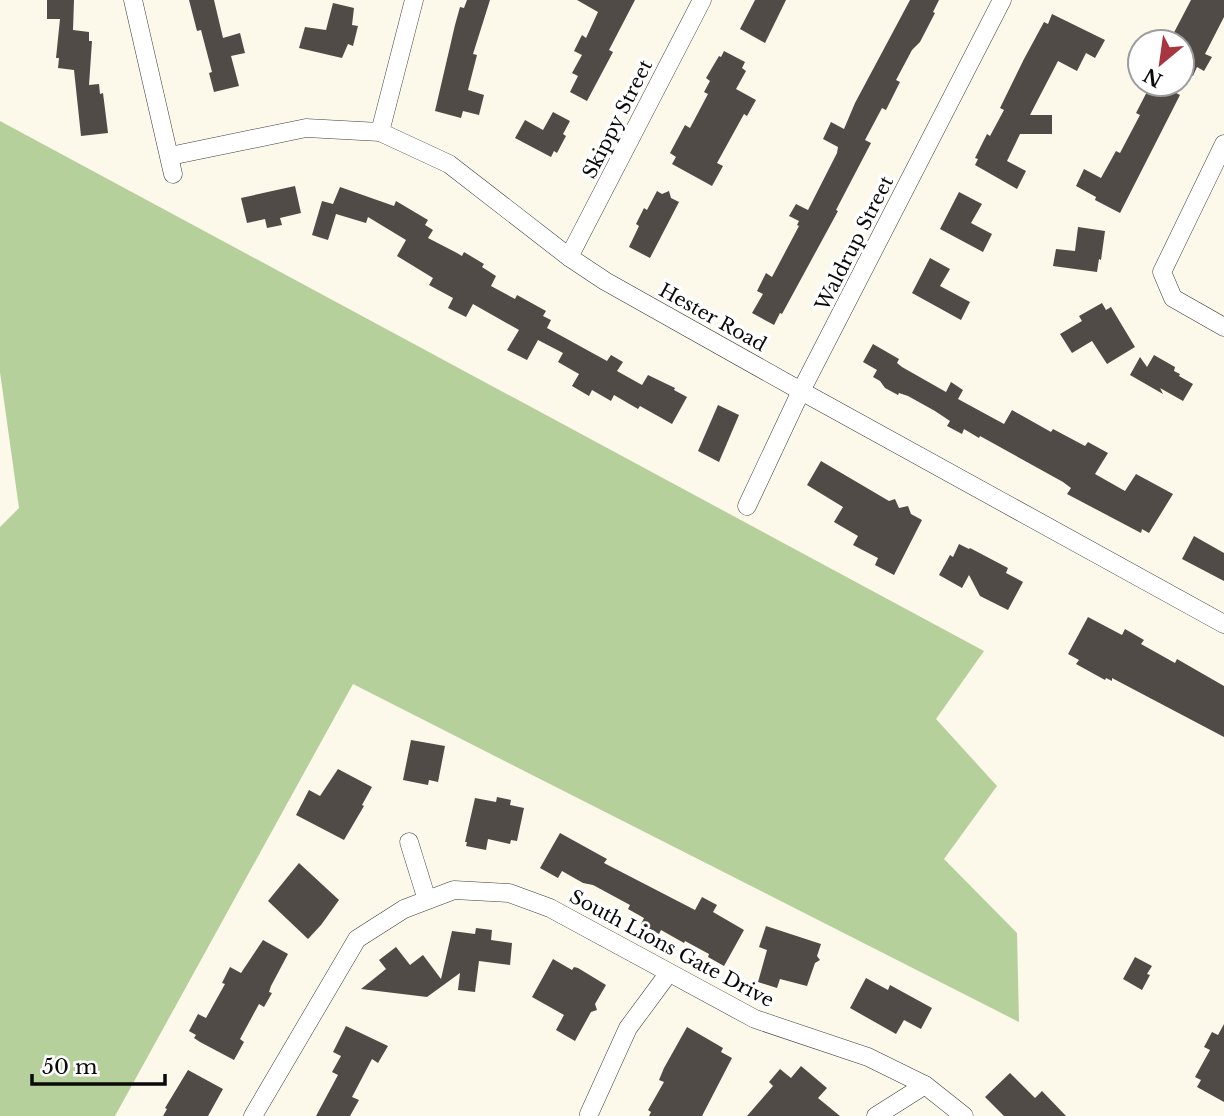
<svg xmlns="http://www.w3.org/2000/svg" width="1224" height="1116" font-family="'Libre Baskerville',serif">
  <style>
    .forest { fill: #b5d09b }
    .building { fill: #514b48 }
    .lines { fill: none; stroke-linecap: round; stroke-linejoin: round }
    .minor-casing { stroke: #3d3d3d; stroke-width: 19 }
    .minor { stroke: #fff; stroke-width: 18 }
    .labels { text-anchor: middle; stroke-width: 7; stroke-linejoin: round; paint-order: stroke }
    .street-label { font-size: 19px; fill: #0a0a0a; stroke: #fff }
  </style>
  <rect width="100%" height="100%" fill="#fcf8ea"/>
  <!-- forest -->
  <path class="forest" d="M0 121 984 651 936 719 997 786 944 859 1017 933 1019 1022 353 684 115 1116H0V527L19 508 0 372Z"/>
  <!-- building -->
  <g class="building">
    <path d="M47 0H74L73 30 89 32V41H92L89 85 99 84 100 94 103 93 108 133 81 136 74 70 58 68 59 58H56L60 19H47Z"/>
    <path d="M189 0H214L223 38 240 33 245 53 231 56 239 86 214 92 209 73 212 72 201 30 197 31Z"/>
    <path d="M467 0H490L473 54 477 55 468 90 484 95 479 115 463 111 461 118 435 111 455 25 460 7 464 8Z"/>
    <path d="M577 0H635L609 50 613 52 587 101 570 92 578 76 572 73 582 55 574 51 582 35 586 38 598 12Z"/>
    <path d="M755 0H786L765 43 740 29Z"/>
    <path d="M910 0H939L933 12 935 13 920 42 912 50 896 80 900 82 886 110 882 108 865 140 871 143 836 210 838 211 782 314 780 313 774 325 752 313 763 294 757 291 766 273 772 277 799 226 797 225 799 221 789 216 796 204 808 210 837 153 838 147 823 139 831 122 844 129 855 103Z"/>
    <path d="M1191 0H1224V17L1205 54 1212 57 1204 71 1197 67 1193 76 1182 70V42H1169Z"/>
    <path d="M333 3 354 8 352 25 358 26 353 46 348 44 342 58 299 48 305 27 326 30Z"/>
    <path d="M1052 14 1105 40 1095 58 1086 53 1077 71 1058 61 1030 115H1052V134H1020L1007 161 1026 171 1017 189 975 165 978 159 975 158 987 134 990 136 1004 110 1000 108 1024 59 1044 22 1048 24Z"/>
    <path d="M724 51 745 62 742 68 746 71 736 89 756 100 747 116 744 114 717 163 723 166 712 186 672 164 676 157 670 153 685 125 690 128 708 94 704 92 710 81 706 78 719 56 721 57Z"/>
    <path d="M1151 84H1159L1180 95 1120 213 1095 200 1096 197 1076 186 1084 169 1101 178 1116 151 1120 153 1140 115 1136 113Z"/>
    <path d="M553 112 570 121 563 134 566 136 557 153 554 151 551 157 515 138 525 120 543 130Z"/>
    <path d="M295 186 301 213 280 218 282 225 267 228 265 219 247 223 241 198Z"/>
    <path d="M340 187 394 206 396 201 428 220 425 225 433 230 428 238 457 253 462 256 464 252 484 264 482 267 496 276 491 286 515 299 517 295 546 311 543 316 551 320 547 328 607 361 611 355 623 362 617 371 642 385 648 375 675 388 674 390 687 397 672 424 640 406 638 409 614 395 611 401 592 390 589 396 572 386 579 374 558 362 563 353 538 340 527 360 507 350 519 330 473 304 466 317 448 308 453 298 429 285 433 278 397 256 406 240 368 217 366 223 336 214 328 240 312 235 322 201 333 204Z"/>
    <path d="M657 191 662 194 669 191 671 198 679 202 650 258 629 247 639 226 636 224 644 208 647 210Z"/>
    <path d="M959 192 982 204 971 223 992 234 983 252 940 229Z"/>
    <path d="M1078 227 1105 231 1101 260 1099 259 1097 272 1053 266 1056 249 1075 251Z"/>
    <path d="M930 258 950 269 940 286 970 302 961 320 912 293Z"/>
    <path d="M1102 303 1106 310 1111 307 1135 347 1107 364 1092 341 1072 353 1060 334 1082 321 1079 316Z"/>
    <path d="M873 344 899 359 897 363 902 367 946 392 951 382 963 390 958 399 1004 424 1012 410 1051 432 1053 429 1085 446 1088 442 1108 453 1095 474 1125 491 1136 474 1173 494 1149 533 1142 529 1141 533 1067 494 1071 488 1063 482 980 436 979 438 964 429 962 434 947 426 950 421 935 411 908 396 899 393 898 395 885 388 880 381 873 377 877 370 863 362Z"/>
    <path d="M1154 355 1175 367 1174 371 1180 374 1179 376 1193 384 1183 401 1160 388 1163 394 1130 375 1140 357 1147 367Z"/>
    <path d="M718 405 739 415 719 462 698 451Z"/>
    <path d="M821 461 889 501 895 499 899 508 908 506 911 514 922 520 894 575 875 565 878 558 853 545 858 536 834 522 843 507 807 485Z"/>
    <path d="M1194 536 1224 553V581L1182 559Z"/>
    <path d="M959 544 969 549 970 548 1008 568 1006 573 1023 582 1008 610 980 596 969 575 962 588 939 575 950 555 953 557Z"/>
    <path d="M1088 617 1122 635 1125 629 1144 640 1141 644 1175 663 1177 659 1224 686V737L1112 678V681L1106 678 1105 680 1076 664 1079 660 1068 654Z"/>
    <path d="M411 740 445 746 438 782 429 780 428 785 403 780Z"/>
    <path d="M338 769 372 787 362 805 364 806 344 840 296 815 309 790 320 796Z"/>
    <path d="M497 797 511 800 510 805 524 808 517 841 511 840 510 844 488 839 486 850 466 846 467 842H465L475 798 496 802Z"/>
    <path d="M560 833 607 859 604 863 695 910 702 897 717 905 713 912 744 930 724 966 708 957 709 954 685 941 684 943 661 930 659 934 641 924 644 918 628 909 630 905 593 885 583 883 562 871 558 878 540 868Z"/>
    <path d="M299 863 339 900 321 925 308 939 268 901Z"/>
    <path d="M766 926 821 944 817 956 820 960 815 963 807 986 780 979 777 988 758 982 767 950 759 947Z"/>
    <path d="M476 928 492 930 491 940 512 943 510 965 479 961 475 992 458 990 460 973 427 997 361 989 386 969 379 960 396 947 410 965 423 955 441 979 452 931 475 934Z"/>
    <path d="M263 940 288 954 271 986 269 992 272 993 264 1007 259 1004 240 1039 244 1042 234 1060 200 1042 194 1038 196 1035 189 1031 198 1014 206 1018 225 984 222 983 230 967 241 973Z"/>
    <path d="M1135 957 1152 966 1147 974 1150 975 1142 990 1123 979Z"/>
    <path d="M553 959 572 970 574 967 578 968 606 985 595 1004 597 1010 591 1012 575 1041 556 1030 564 1015 532 997Z"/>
    <path d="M866 978 888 990 890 985 932 1008 921 1029 904 1020 896 1034 850 1008Z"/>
    <path d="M1224 1024V1102L1197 1087 1201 1080 1195 1077 1210 1050 1204 1047 1212 1032 1218 1035Z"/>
    <path d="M346 1026 388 1046 378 1063 372 1059 352 1097 359 1100 350 1116H316L338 1075 332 1072 341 1056 333 1052Z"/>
    <path d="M687 1027 723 1048 721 1052 732 1058 702 1116H649L651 1112 648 1110 664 1082 659 1080 664 1068Z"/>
    <path d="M801 1066 827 1088 818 1098 840 1116H747L773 1086 769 1082 780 1069 791 1078Z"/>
    <path d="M188 1070 223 1089 208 1116H163L167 1109 165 1108Z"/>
    <path d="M1010 1073 1035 1098 1042 1091 1066 1116H1004L985 1097Z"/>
  </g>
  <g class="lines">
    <defs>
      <g id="minor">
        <path d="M133 0 173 174"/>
        <path d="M380 132 414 0"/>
        <path d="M1224 144 1162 272 1173 298 1224 327"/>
        <path d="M170 156 306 128 380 132 449 164 569 257 605 281 801 391 1224 624"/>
        <path d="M569 257 702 0"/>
        <path d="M747 506 801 391 1002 0"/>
        <path d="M409 842 427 900"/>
        <path d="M589 1114 628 1028 668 974"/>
        <path d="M253 1116 357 939 404 909 454 890 509 893 550 908 755 1019 868 1057 925 1085 964 1116"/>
        <path d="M876 1116 925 1085"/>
      </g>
    </defs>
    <!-- minor casing -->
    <use href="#minor" class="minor-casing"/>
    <!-- minor -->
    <use href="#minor" class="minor"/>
  </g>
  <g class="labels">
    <!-- street labels -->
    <g class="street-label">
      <text transform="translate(617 119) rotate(-63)" y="7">Skippy Street</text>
      <text transform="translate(854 243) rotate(-63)" y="7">Waldrup Street</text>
      <text transform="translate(713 317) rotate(29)" y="7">Hester Road</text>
      <text transform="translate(672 948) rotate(28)" y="7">South Lions Gate Drive</text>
    </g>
  </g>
  <!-- north arrow -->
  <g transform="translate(1161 63) rotate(209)"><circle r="33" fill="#ffffff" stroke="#9d9d9d" stroke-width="2"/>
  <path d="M0-5L12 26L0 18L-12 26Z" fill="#a73641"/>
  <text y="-10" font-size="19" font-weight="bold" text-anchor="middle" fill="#0a0a0a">N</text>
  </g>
  <!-- scale -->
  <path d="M32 1074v10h133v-10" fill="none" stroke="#0a0a0a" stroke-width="3.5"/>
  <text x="42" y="1074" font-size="21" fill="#0a0a0a" stroke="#ffffff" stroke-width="5" paint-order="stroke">50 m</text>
</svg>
